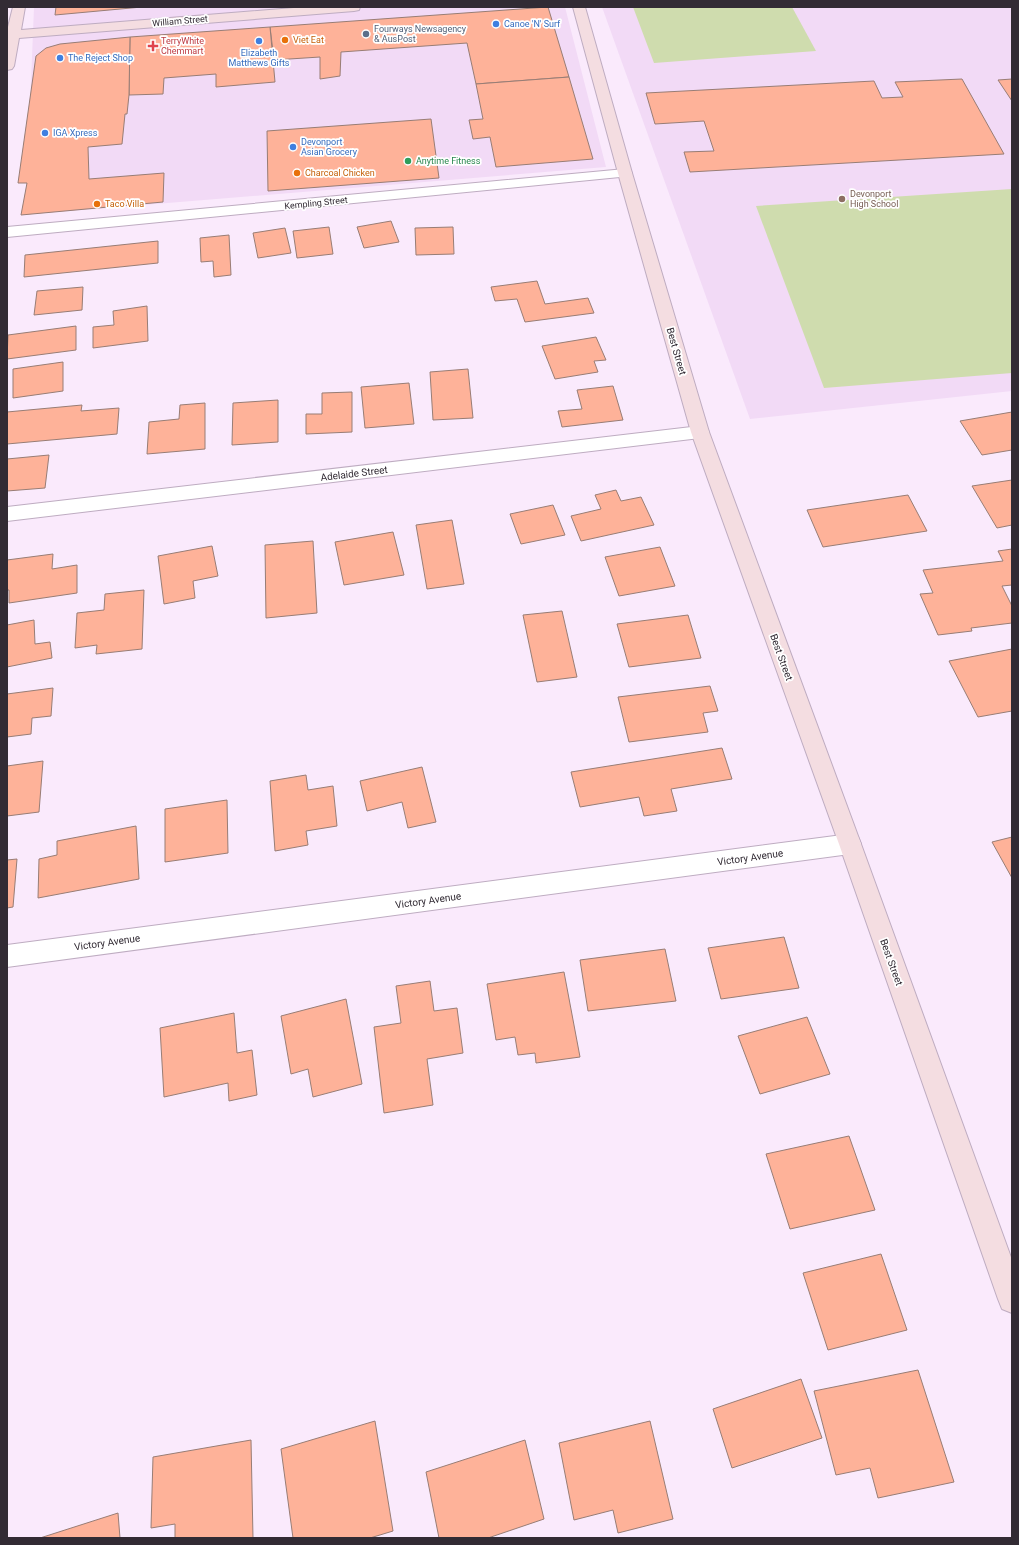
<svg xmlns="http://www.w3.org/2000/svg" width="1019" height="1545" font-family="Roboto,sans-serif">
  <style>
    .built { fill: #f2daf6 }
    .green { fill: #cfdcae }
    .building { fill: #feb299; stroke: #987d75 }
    .lines { fill: none; stroke-linecap: round; stroke-linejoin: round }
    .street-casing { stroke: #beacc1; stroke-width: 2 }
    .secondary-casing { stroke: #beacc1; stroke-width: 2 }
    .street { fill: #fff; fill-rule: evenodd }
    .secondary { fill: #f4dde1; fill-rule: evenodd }
    .shop-dot { fill: #3f7fe0; stroke: #fff; stroke-width: 1.5 }
    .service-dot { fill: #5c6f8a; stroke: #fff; stroke-width: 1.5 }
    .food-dot { fill: #e8710a; stroke: #fff; stroke-width: 1.5 }
    .health-dot { fill: #e0444e; stroke: #fff; stroke-width: 1.5 }
    .leisure-dot { fill: #2e9e5b; stroke: #fff; stroke-width: 1.5 }
    .education-dot { fill: #8d6e63; stroke: #fff; stroke-width: 1.5 }
    .labels { text-anchor: middle; stroke-width: 3.5; stroke-linejoin: round; paint-order: stroke }
    .far-street-label { font-size: 9px; fill: #322b34; stroke: #fff }
    .far-shop-label { font-size: 9px; fill: #366cbe; stroke: #fff; text-anchor: start }
    .far-service-label { font-size: 9px; fill: #4e5e75; stroke: #fff; text-anchor: start }
    .far-food-label { font-size: 9px; fill: #c56008; stroke: #fff; text-anchor: start }
    .far-health-label { font-size: 9px; fill: #be3a42; stroke: #fff; text-anchor: start }
    .far-leisure-label { font-size: 9px; fill: #27864d; stroke: #fff; text-anchor: start }
    .far-education-label { font-size: 9px; fill: #785e54; stroke: #fff; text-anchor: start }
    .street-label { font-size: 10px; fill: #322b34; stroke: #fff }
  </style>
  <rect width="100%" height="100%" fill="#faeafc"/>
  <!-- built -->
  <g class="built">
    <path d="M34 7H565L606 167 21 215 27 183Z"/>
    <path d="M602 7H1012V391L750 419Z"/>
  </g>
  <!-- green -->
  <g class="green">
    <path d="M633 7H792L816 51 654 63Z"/>
    <path d="M1012 189V373L824 388 756 206Z"/>
  </g>
  <!-- building -->
  <g class="building">
    <path d="M56 7H142L55 15Z"/>
    <path d="M548 7 569 77 476 84 467 43 341 52 340 76 320 79V57L274 60 270 27Z"/>
    <path d="M270 27 275 82 216 87V74L164 78 163 94 129 95 130 37Z"/>
    <path d="M130 37 129 95 127 114H125L122 144 88 147 89 179 164 173 163 202 21 215 27 183H18L36 56 46 48 60 44Z"/>
    <path d="M569 77 593 159 496 167 490 137 473 139 469 120 483 119 476 84Z"/>
    <path d="M962 79 1004 154 690 172 684 152 714 151 704 121 655 124 646 93 874 81 882 98 903 97 895 82Z"/>
    <path d="M1012 79V101L998 80Z"/>
    <path d="M431 119 439 178 268 191 267 131Z"/>
    <path d="M391 221 399 242 364 248 357 227Z"/>
    <path d="M329 227 333 254 297 258 293 231Z"/>
    <path d="M453 227 454 254 416 255 415 228Z"/>
    <path d="M285 228 291 253 258 258 253 233Z"/>
    <path d="M229 235 231 275 214 277 213 261 201 262 200 238Z"/>
    <path d="M158 241V263L24 277 25 255Z"/>
    <path d="M537 281 545 304 588 298 594 313 525 322 517 299 495 301 491 287Z"/>
    <path d="M83 287 82 310 34 315 37 291Z"/>
    <path d="M147 306 148 341 93 348V327L114 325 113 311Z"/>
    <path d="M76 326V350L7 359 8 335Z"/>
    <path d="M596 337 606 360 594 361 598 372 555 379 542 346Z"/>
    <path d="M63 362V391L13 398V369Z"/>
    <path d="M468 369 473 418 433 420 430 372Z"/>
    <path d="M409 383 414 424 365 428 361 387Z"/>
    <path d="M613 386 623 420 562 427 558 411 582 409 577 390Z"/>
    <path d="M352 392V432L306 434V414H322V393Z"/>
    <path d="M278 400V442L232 445 233 403Z"/>
    <path d="M205 403V449L147 454 149 422 179 419 180 405Z"/>
    <path d="M82 405 81 411 119 408 117 434 7 444V412Z"/>
    <path d="M1012 412V450L982 455 960 421Z"/>
    <path d="M49 455 45 488 7 491V459Z"/>
    <path d="M1012 480V525L997 528 972 486Z"/>
    <path d="M616 490 621 501 641 497 654 525 581 541 571 516 601 509 595 495Z"/>
    <path d="M908 495 927 531 823 547 807 510Z"/>
    <path d="M553 505 565 535 521 544 510 514Z"/>
    <path d="M452 520 464 584 427 589 416 525Z"/>
    <path d="M393 532 404 575 344 585 335 542Z"/>
    <path d="M313 541 317 613 266 618 265 545Z"/>
    <path d="M212 546 218 576 193 581 195 598 164 604 158 556Z"/>
    <path d="M660 547 675 586 619 596 605 557Z"/>
    <path d="M1012 549V585L1002 586 1012 606V623L971 628 972 631 938 635 920 594 933 593 923 570 1003 561 998 551Z"/>
    <path d="M53 554 52 569 77 565V593L9 603V590H7V560Z"/>
    <path d="M144 590 142 649 96 654 97 645 75 648 77 613 104 610 105 594Z"/>
    <path d="M562 611 577 677 537 682 523 615Z"/>
    <path d="M688 615 701 658 629 667 617 624Z"/>
    <path d="M34 620 35 644 50 642 52 658 7 667V625Z"/>
    <path d="M1012 649V711L978 717 949 661Z"/>
    <path d="M710 686 718 711 703 713 708 732 629 742 618 697Z"/>
    <path d="M53 688 51 716 32 718 31 734 7 737V694Z"/>
    <path d="M722 748 732 779 671 789 677 811 644 816 639 797 580 807 571 772Z"/>
    <path d="M43 761 39 812 7 816V766Z"/>
    <path d="M422 767 436 822 408 828 402 802 367 811 360 781Z"/>
    <path d="M306 775 308 790 333 786 337 826 306 831 308 845 275 851 270 781Z"/>
    <path d="M227 800 228 853 165 862V809Z"/>
    <path d="M136 826 139 879 38 898 39 859 57 855V841Z"/>
    <path d="M1012 837V878L992 842Z"/>
    <path d="M17 859 13 907 7 908V860Z"/>
    <path d="M784 937 799 988 721 999 708 948Z"/>
    <path d="M665 949 676 1001 588 1011 580 960Z"/>
    <path d="M564 972 580 1057 536 1063 535 1053 518 1055 515 1037 496 1040 487 984Z"/>
    <path d="M430 981 434 1011 457 1008 463 1053 427 1059 433 1105 384 1113 374 1027 401 1023 396 986Z"/>
    <path d="M346 999 362 1084 313 1097 308 1069 291 1074 281 1016Z"/>
    <path d="M234 1013 237 1053 252 1050 257 1095 229 1101 228 1083 164 1097 160 1028Z"/>
    <path d="M807 1017 830 1074 760 1094 738 1036Z"/>
    <path d="M849 1136 875 1210 790 1229 766 1154Z"/>
    <path d="M881 1254 907 1330 828 1350 803 1273Z"/>
    <path d="M918 1370 954 1482 878 1498 870 1468 836 1475 814 1391Z"/>
    <path d="M801 1379 822 1438 732 1468 713 1409Z"/>
    <path d="M375 1421 393 1531 370 1538H293L281 1449Z"/>
    <path d="M650 1421 673 1519 618 1533 613 1510 574 1520 559 1443Z"/>
    <path d="M251 1440 253 1538H175V1524L151 1528 153 1457Z"/>
    <path d="M525 1440 544 1519 488 1538H439L426 1472Z"/>
    <path d="M118 1513 120 1538H40Z"/>
  </g>
  <g class="lines">
    <defs>
      <g id="street">
        <path d="M625 169 630 170 632 173 630 176 7 237V227Z"/>
        <path d="M700 426 706 427 709 432 706 437 700 438 7 521V507Z"/>
        <path d="M850 834 858 837 861 844 858 851 850 854 7 967V945Z"/>
      </g>
      <g id="secondary">
        <path d="M13 7H25L21 30 306 7H360L359 10 354 11 19 38 14 66 12 69 7 70V31Z"/>
        <path d="M573 7H585L632 173 709 432 861 844 1012 1260V1313L1002 1309 998 1299 839 844 691 432 618 173Z"/>
      </g>
    </defs>
    <!-- street casing -->
    <use href="#street" class="street-casing"/>
    <!-- secondary casing -->
    <use href="#secondary" class="secondary-casing"/>
    <!-- street -->
    <use href="#street" class="street"/>
    <!-- secondary -->
    <use href="#secondary" class="secondary"/>
  </g>
  <!-- markers -->
  <g class="shop-dot">
    <circle cx="496" cy="24" r="4"/>
    <circle cx="259" cy="41" r="4"/>
    <circle cx="60" cy="58" r="4"/>
    <circle cx="45" cy="133" r="4"/>
    <circle cx="293" cy="147" r="4"/>
  </g>
  <circle class="service-dot" cx="366" cy="34" r="4"/>
  <g class="food-dot">
    <circle cx="285" cy="40" r="4"/>
    <circle cx="297" cy="173" r="4"/>
    <circle cx="97" cy="204" r="4"/>
  </g>
  <path class="health-dot" d="M151 40h4v4h4v4h-4v4h-4v-4h-4v-4h4z"/>
  <circle class="leisure-dot" cx="408" cy="161" r="4"/>
  <circle class="education-dot" cx="842" cy="199" r="4"/>
  <g class="labels">
    <!-- far-street labels -->
    <g class="far-street-label">
      <text transform="translate(180 21) rotate(-5)" y="3">William Street</text>
      <text transform="translate(316 203) rotate(-6)" y="3">Kempling Street</text>
    </g>
    <!-- far-shop labels -->
    <g class="far-shop-label">
      <text x="504" y="27">Canoe 'N' Surf</text>
      <text x="259" y="56" text-anchor="middle">Elizabeth<tspan x="259" dy="10">Matthews Gifts</tspan></text>
      <text x="68" y="61">The Reject Shop</text>
      <text x="53" y="136">IGA Xpress</text>
      <text x="301" y="145">Devonport<tspan x="301" dy="10">Asian Grocery</tspan></text>
    </g>
    <!-- far-service labels -->
    <g class="far-service-label">
      <text x="374" y="32">Fourways Newsagency<tspan x="374" dy="10">&amp; AusPost</tspan></text>
    </g>
    <!-- far-food labels -->
    <g class="far-food-label">
      <text x="293" y="43">Viet Eat</text>
      <text x="305" y="176">Charcoal Chicken</text>
      <text x="105" y="207">Taco Villa</text>
    </g>
    <!-- far-health labels -->
    <g class="far-health-label">
      <text x="161" y="44">TerryWhite<tspan x="161" dy="10">Chemmart</tspan></text>
    </g>
    <!-- far-leisure labels -->
    <g class="far-leisure-label">
      <text x="416" y="164">Anytime Fitness</text>
    </g>
    <!-- far-education labels -->
    <g class="far-education-label">
      <text x="850" y="197">Devonport<tspan x="850" dy="10">High School</tspan></text>
    </g>
    <!-- street labels -->
    <g class="street-label">
      <text transform="translate(677 351) rotate(74)" y="4">Best Street</text>
      <text transform="translate(354 473) rotate(-7)" y="4">Adelaide Street</text>
      <text transform="translate(782 657) rotate(70)" y="4">Best Street</text>
      <text transform="translate(750 857) rotate(-8)" y="4">Victory Avenue</text>
      <text transform="translate(428 900) rotate(-8)" y="4">Victory Avenue</text>
      <text transform="translate(107 942) rotate(-8)" y="4">Victory Avenue</text>
      <text transform="translate(892 962) rotate(70)" y="4">Best Street</text>
    </g>
  </g>
  <!-- border -->
  <rect width="1019" height="1545" fill="none" stroke="#322b34" stroke-width="16"/>
</svg>
